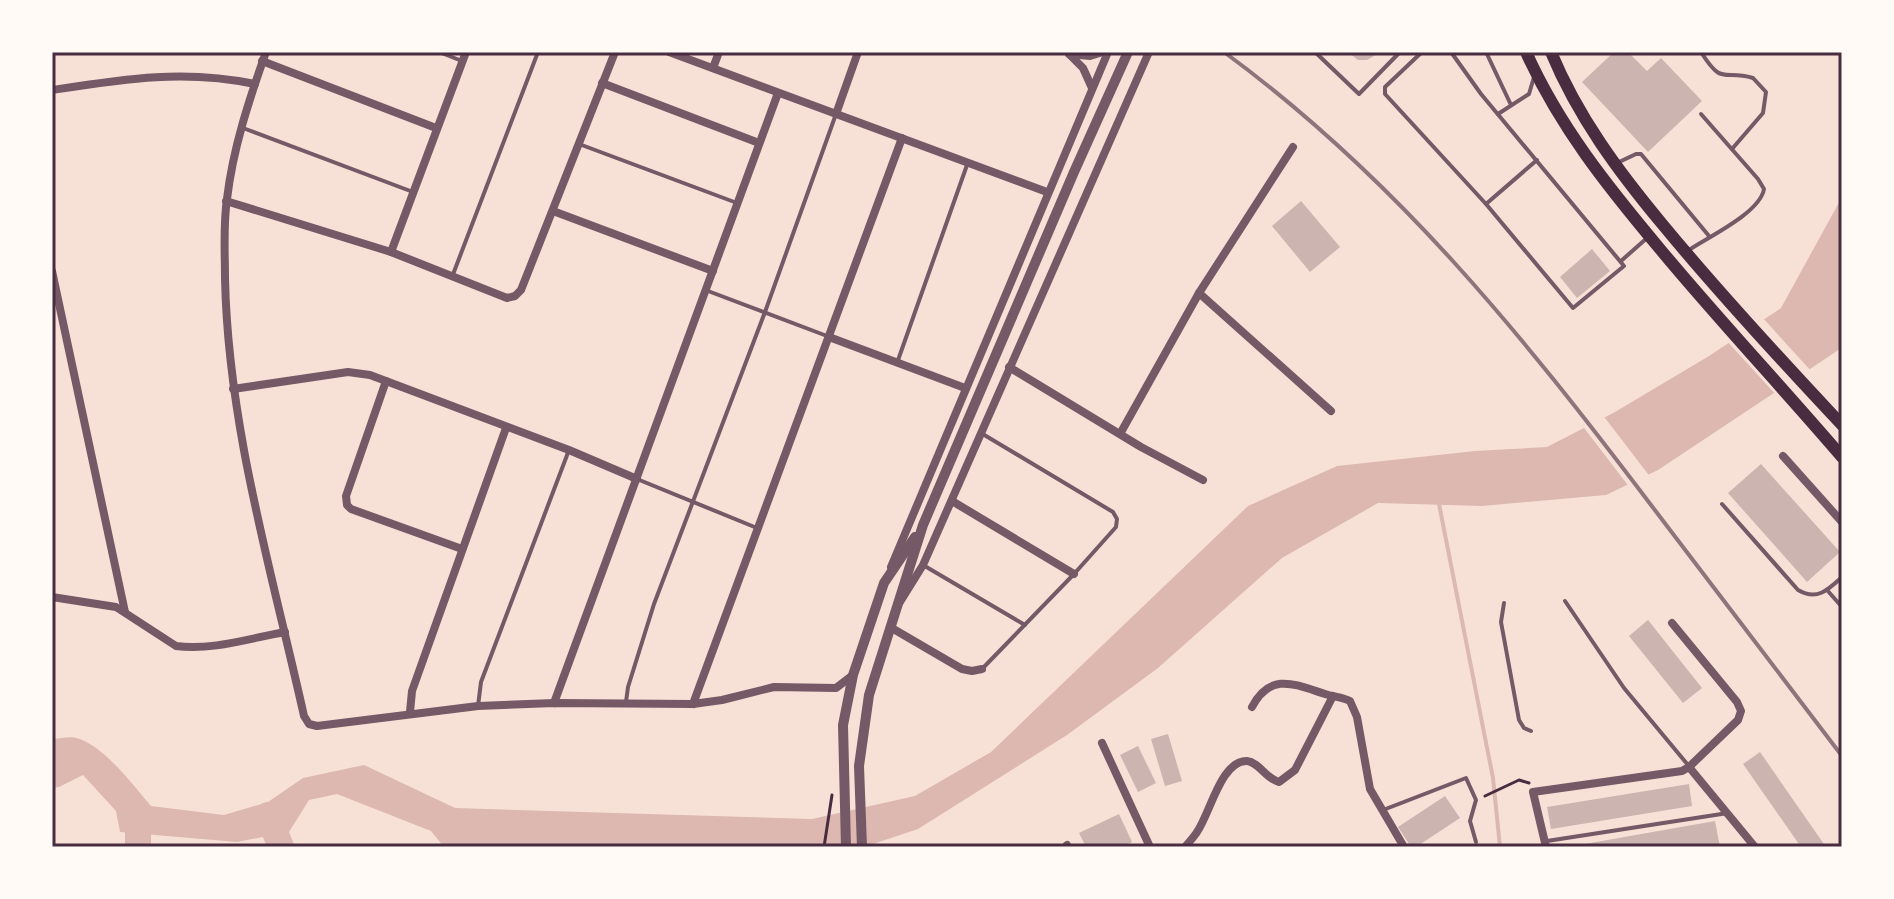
<svg xmlns="http://www.w3.org/2000/svg" width="1894" height="899" font-family="Overpass,sans-serif">
  <style>
    .water { fill: #dcb8b0 }
    .pier { fill: #f7e1d7 }
    .lines { fill: none; stroke-linecap: round; stroke-linejoin: round }
    .stream { stroke: #dcb8b0; stroke-width: 4 }
    .river { stroke: #dcb8b0; stroke-width: 26 }
    .building { fill: #ccb4b1 }
    .path { stroke: #4a2c40; stroke-width: 3 }
    .service { stroke: #755966; stroke-width: 4 }
    .minor { stroke: #755966; stroke-width: 8 }
    .tertiary { stroke: #755966; stroke-width: 10 }
    .primary { stroke: #4a2c40; stroke-width: 12 }
    .rail { stroke: #8f747c; stroke-width: 4 }
    .neatline { fill: none; stroke: #4a2c40; stroke-width: 3 }
  </style>
  <rect width="100%" height="100%" fill="#f7e1d7"/>
  <!-- water -->
  <path class="water" d="M1842 197 1840 349 1658 470 1606 495 1482 506 1378 503 1282 558 1158 668 1067 735 918 829 864 847H444L431 831 337 794 309 800 289 832 237 842 120 832 116 811 83 775 59 787 52 788V739C59 739 70 736 77 738 104 746 133 785 151 806L224 815 268 802 303 778 364 765 455 808 812 819 915 796 991 752 1248 506 1337 466 1475 451 1547 447 1615 412 1709 356 1781 308Z"/>
  <!-- pier -->
  <g class="pier">
    <path d="M1761 316 1812 372 1777 396 1726 340Z"/>
    <path d="M1602 414 1651 478 1630 488 1581 424Z"/>
  </g>
  <g class="lines">
    <!-- stream -->
    <path class="stream" d="M1438 499 1493 778 1500 847"/>
    <!-- river -->
    <g class="river">
      <path d="M138 815V847"/>
      <path d="M268 815 281 847"/>
    </g>
  </g>
  <!-- building -->
  <g class="building">
    <path d="M1348 52H1381L1367 60H1358Z"/>
    <path d="M1614 52H1628L1647 71 1661 58 1702 101 1648 152 1582 82Z"/>
    <path d="M1301 201 1340 247 1310 272 1272 226Z"/>
    <path d="M1592 249 1610 271 1577 298 1560 277Z"/>
    <path d="M1761 464 1840 552 1807 582 1728 493Z"/>
    <path d="M1648 620 1702 688 1683 703 1629 636Z"/>
    <path d="M1168 734 1182 781 1165 786 1151 739Z"/>
    <path d="M1138 746 1156 783 1138 792 1120 755Z"/>
    <path d="M1760 752 1826 847H1801L1743 764Z"/>
    <path d="M1689 784 1692 806 1551 829 1547 807Z"/>
    <path d="M1445 796 1460 818 1416 847H1411L1398 827Z"/>
    <path d="M1119 814 1132 842 1122 847H1086L1079 833Z"/>
    <path d="M1715 821 1720 847H1579V845Z"/>
  </g>
  <g class="lines">
    <!-- path -->
    <g class="path">
      <path d="M1485 796 1519 780 1529 783"/>
      <path d="M824 847 832 795"/>
    </g>
    <!-- service -->
    <g class="service">
      <path d="M439 52 462 61"/>
      <path d="M1315 52 1359 94 1400 52"/>
      <path d="M1422 52 1385 87V94L1486 204 1573 308 1624 266 1481 94 1451 52"/>
      <path d="M1486 52 1511 105"/>
      <path d="M1701 52C1723 87 1723 69 1753 78L1766 92 1763 113 1732 149"/>
      <path d="M1498 114 1529 94 1534 77"/>
      <path d="M243 128 413 192"/>
      <path d="M579 144 737 203"/>
      <path d="M1617 163 1636 154H1641L1709 236"/>
      <path d="M1486 204 1537 160"/>
      <path d="M1689 250C1708 237 1760 213 1764 189L1758 179 1701 114"/>
      <path d="M1621 261 1647 238"/>
      <path d="M452 277 538 52"/>
      <path d="M708 291 827 336"/>
      <path d="M897 363 967 165"/>
      <path d="M981 433 1113 512 1117 519 1116 527 1074 574 982 669"/>
      <path d="M637 479 757 528"/>
      <path d="M1722 504 1798 590C1817 601 1828 590 1842 577"/>
      <path d="M923 565 1025 625"/>
      <path d="M1827 590 1842 607"/>
      <path d="M1565 601 1624 688 1688 765"/>
      <path d="M1504 603 1501 622 1519 720 1524 728 1531 731"/>
      <path d="M626 702 628 687 654 604 765 312 836 114"/>
      <path d="M478 706 481 682 569 450"/>
      <path d="M1383 810 1466 778 1476 800 1470 821 1476 842"/>
      <path d="M1547 841 1728 813"/>
      <path d="M1770 847H1773"/>
    </g>
    <!-- minor -->
    <g class="minor">
      <path d="M266 52C249 100 233 148 227 199 223 225 225 252 225 278 228 427 272 572 304 716L309 724 317 726 478 706 554 703 693 704 722 700 774 687 836 688 853 675"/>
      <path d="M669 52 1047 192"/>
      <path d="M1069 54 1083 68 1092 88"/>
      <path d="M1069 54 1090 56 1103 52"/>
      <path d="M262 61 436 128"/>
      <path d="M713 68 719 52"/>
      <path d="M602 83 759 143"/>
      <path d="M52 90C123 79 184 69 255 84"/>
      <path d="M836 114 858 52"/>
      <path d="M226 201 391 252 507 298 515 296 521 290 615 52"/>
      <path d="M553 211 713 271"/>
      <path d="M391 252 466 52"/>
      <path d="M52 271 125 612"/>
      <path d="M1199 293 1331 411"/>
      <path d="M829 337 965 388"/>
      <path d="M1009 367 1141 447 1203 480"/>
      <path d="M386 381 346 496 347 505 351 509 462 549"/>
      <path d="M233 389 348 372 370 375 569 450 637 479"/>
      <path d="M1120 434 1199 293 1293 147"/>
      <path d="M1783 456 1842 522"/>
      <path d="M952 501 1074 574"/>
      <path d="M891 567 1108 52"/>
      <path d="M52 597 116 607 176 646C211 651 251 638 285 632"/>
      <path d="M900 602 923 565 1149 52"/>
      <path d="M890 627 962 669 972 671 982 669"/>
      <path d="M554 703 778 93"/>
      <path d="M693 704 902 138"/>
      <path d="M1252 707C1270 672 1294 684 1325 694 1334 697 1342 697 1350 701L1357 717 1370 789 1404 847"/>
      <path d="M410 712 412 691 506 428"/>
      <path d="M1102 743 1150 847"/>
      <path d="M1689 767 1755 847"/>
      <path d="M1067 845 1068 847"/>
      <path d="M1185 847C1189 842 1194 837 1197 832 1210 814 1221 760 1247 761 1259 762 1266 779 1279 782L1295 770 1333 696"/>
      <path d="M1546 847 1533 792 1682 771 1689 767 1738 720 1741 711 1737 702 1672 623"/>
    </g>
    <!-- tertiary -->
    <g class="tertiary">
      <path d="M846 847 843 725 853 675 884 583 915 537"/>
      <path d="M862 847 859 766 869 695 923 525 1074 172 1128 52"/>
    </g>
    <!-- primary -->
    <g class="primary">
      <path d="M1526 52C1559 126 1608 187 1660 249 1719 320 1782 387 1842 457"/>
      <path d="M1551 52C1578 117 1618 171 1663 225 1720 294 1781 360 1842 425"/>
    </g>
    <!-- rail -->
    <path class="rail" d="M1224 52C1397 179 1523 336 1651 505 1715 589 1778 672 1842 756"/>
  </g>
  <!-- border -->
  <rect width="1894" height="899" fill="none" stroke="#fffaf5" stroke-width="108"/>
  <rect x="54" y="54" width="1786" height="791" class="neatline"/>
</svg>
